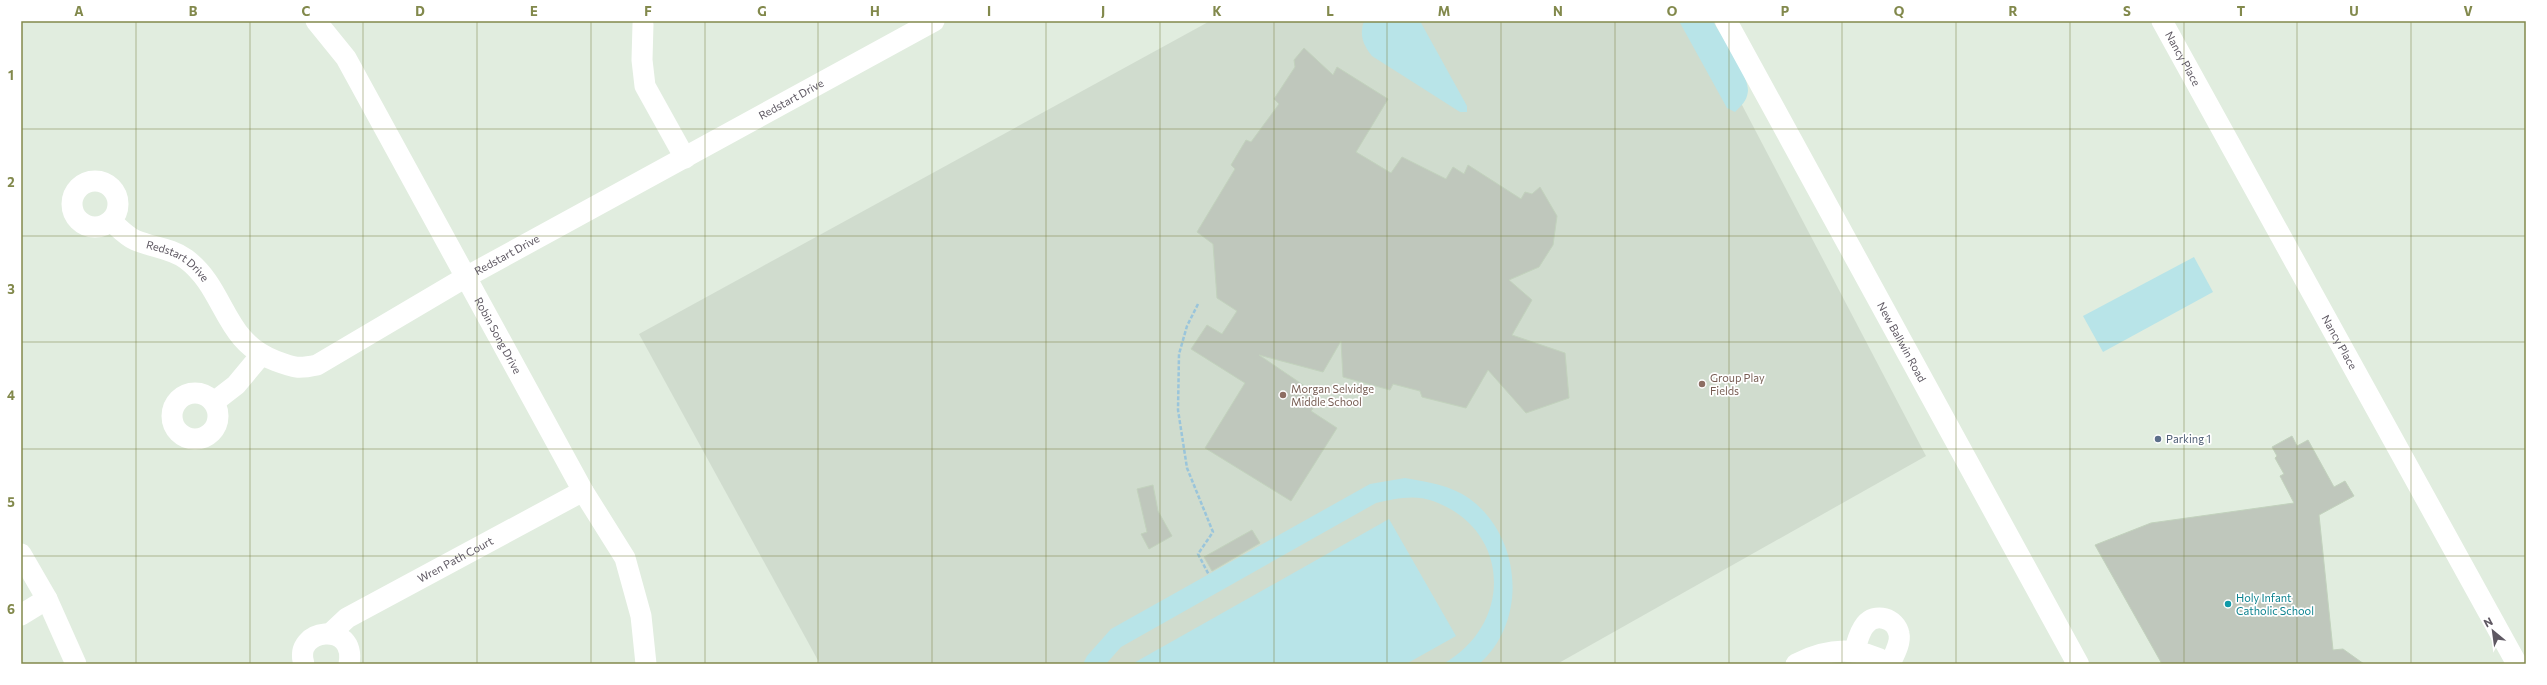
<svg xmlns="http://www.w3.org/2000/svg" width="2547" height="685" font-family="Commissioner,sans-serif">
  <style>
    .education { fill: #d0dcce }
    .green { fill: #b8e4e8 }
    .building { fill: #bfc7bc; stroke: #c2d2bd }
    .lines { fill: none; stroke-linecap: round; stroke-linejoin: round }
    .path { stroke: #9ac5db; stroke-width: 2.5; stroke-dasharray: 4 2; stroke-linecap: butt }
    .street { stroke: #fff; stroke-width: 21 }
    .secondary { stroke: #fff; stroke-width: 22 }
    .grid { fill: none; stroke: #82894c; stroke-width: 1; stroke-opacity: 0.55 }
    .education-dot { fill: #8d6e63; stroke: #fff; stroke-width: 1.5 }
    .service-dot { fill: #5c6f8a; stroke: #fff; stroke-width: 1.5 }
    .culture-dot { fill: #0f9aa8; stroke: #fff; stroke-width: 1.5 }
    .labels { text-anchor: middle; stroke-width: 3.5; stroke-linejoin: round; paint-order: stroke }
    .street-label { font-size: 11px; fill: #5e5862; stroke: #fff }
    .education-label { font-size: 11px; fill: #785e54; stroke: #fff; text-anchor: start }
    .service-label { font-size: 11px; fill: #4e5e75; stroke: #fff; text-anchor: start }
    .culture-label { font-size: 11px; fill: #0d838f; stroke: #fff; text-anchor: start }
    .neatline { fill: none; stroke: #82894c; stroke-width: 1.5 }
    .grid-label { font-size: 13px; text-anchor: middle; font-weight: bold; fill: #82894c }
  </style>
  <rect width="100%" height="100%" fill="#e1eddf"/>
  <!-- education -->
  <path class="education" d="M1210 21H1698L1926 456 1557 664H820L639 334Z"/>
  <!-- green -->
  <g class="green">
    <path d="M1364 21H1420L1467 106V112H1460L1372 56C1363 45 1359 35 1364 21Z"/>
    <path d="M1679 21H1713C1721 36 1749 75 1748 91 1747 101 1741 106 1735 112L1727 108Z"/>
    <path d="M2194 257 2213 292 2103 352 2083 316Z"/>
    <path d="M1405 478C1427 482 1451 485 1470 499 1522 538 1528 621 1479 664H1443C1514 624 1511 529 1433 501 1414 494 1394 499 1376 503L1121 647 1106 664H1083L1087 656 1111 629 1370 484Z"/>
    <path d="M1389 519 1456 636 1406 664H1132Z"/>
  </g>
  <!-- building -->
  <g class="building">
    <path d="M1304 48 1333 75 1337 67 1388 99 1356 152 1391 173 1402 157 1446 179 1453 167 1464 174 1468 165 1521 199 1525 192 1532 194 1540 187 1557 216 1553 245 1539 267 1509 280 1532 300 1512 335 1565 353 1569 398 1526 413 1488 370 1466 408 1422 397 1420 391 1393 384 1390 390 1343 377 1341 341 1323 372 1259 355 1321 397 1311 411 1337 428 1291 501 1205 448 1245 383 1191 349 1207 325 1222 334 1237 311 1217 298 1213 244 1197 232 1235 169 1231 165 1246 140 1251 142 1279 104 1274 99 1295 67 1294 60Z"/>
    <path d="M2292 436 2297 446 2308 440 2334 487 2345 481 2354 496 2319 515 2333 650 2343 649 2364 664H2162L2095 545 2151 523 2294 503 2280 476 2284 474 2275 458 2277 456 2272 447Z"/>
    <path d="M1153 485 1158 511 1172 536 1149 549 1141 534 1147 532 1137 489Z"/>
    <path d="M1252 530 1260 543 1212 571 1204 557Z"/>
  </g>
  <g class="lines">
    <!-- path -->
    <path class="path" d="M1198 304 1187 326 1179 354 1178 410 1187 468 1213 532 1198 554 1209 575"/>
    <!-- street -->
    <g class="street">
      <path id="s1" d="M316 21 346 58 583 491 625 558 641 616 646 664"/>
      <path id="s2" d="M2162 21 2517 664"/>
      <path d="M643 24 642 60 645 86 685 158"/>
      <circle cx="95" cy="204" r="23"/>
      <path id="s3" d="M111 221C118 227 126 236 135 240 151 247 171 248 186 259 227 290 222 341 276 361 295 368 298 369 317 365L466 277 934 21"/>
      <circle cx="195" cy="416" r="23"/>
      <path d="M214 402 236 385 261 355"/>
      <path d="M21 554 47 599 76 664"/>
      <path d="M21 615 47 599"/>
      <path id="s4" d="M331 633 347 618 583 491"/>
      <path d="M1854 652C1857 643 1859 632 1865 625 1875 612 1896 618 1899 634 1901 643 1894 655 1890 664"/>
      <path d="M304 664C292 628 357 620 349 664"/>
      <path d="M1796 664C1827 648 1859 646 1889 664"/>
    </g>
    <!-- secondary -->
    <path class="secondary" id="s5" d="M1726 21 2078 664"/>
  </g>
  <!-- grid -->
  <path class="grid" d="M136 21V664M250 21V664M363 21V664M477 21V664M591 21V664M705 21V664M818 21V664M932 21V664M1046 21V664M1160 21V664M1274 21V664M1387 21V664M1501 21V664M1615 21V664M1729 21V664M1842 21V664M1956 21V664M2070 21V664M2184 21V664M2297 21V664M2411 21V664M21 129H2526M21 236H2526M21 342H2526M21 449H2526M21 556H2526"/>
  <!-- markers -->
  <g class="education-dot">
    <circle cx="1702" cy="384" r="4"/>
    <circle cx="1283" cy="395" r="4"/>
  </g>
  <circle class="service-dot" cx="2158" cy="439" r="4"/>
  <circle class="culture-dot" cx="2228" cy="604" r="4"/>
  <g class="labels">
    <!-- street labels -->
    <g class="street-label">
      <text dy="4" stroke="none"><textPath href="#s2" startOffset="43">Nancy Place</textPath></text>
      <text dy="4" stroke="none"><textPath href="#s3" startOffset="810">Redstart Drive</textPath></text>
      <text dy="4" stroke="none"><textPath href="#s3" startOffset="486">Redstart Drive</textPath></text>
      <text dy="4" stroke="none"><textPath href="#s3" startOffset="79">Redstart Drive</textPath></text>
      <text dy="4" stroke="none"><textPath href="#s1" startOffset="364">Robin Song Drive</textPath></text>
      <text dy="4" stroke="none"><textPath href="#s5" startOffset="366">New Ballwin Road</textPath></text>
      <text dy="4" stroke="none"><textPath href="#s2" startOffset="367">Nancy Place</textPath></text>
      <text dy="4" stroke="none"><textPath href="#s4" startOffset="145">Wren Path Court</textPath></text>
    </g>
    <!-- education labels -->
    <g class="education-label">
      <text x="1710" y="382">Group Play<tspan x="1710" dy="13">Fields</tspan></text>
      <text x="1291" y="393">Morgan Selvidge<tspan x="1291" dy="13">Middle School</tspan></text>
    </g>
    <!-- service labels -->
    <g class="service-label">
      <text x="2166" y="443">Parking 1</text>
    </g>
    <!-- culture labels -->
    <g class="culture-label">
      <text x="2236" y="602">Holy Infant<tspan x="2236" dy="13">Catholic School</tspan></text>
    </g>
  </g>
  <!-- border -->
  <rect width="2547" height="685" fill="none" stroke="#ffffff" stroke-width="44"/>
  <!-- north arrow -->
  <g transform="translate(2493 631) rotate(331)" stroke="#ffffff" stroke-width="3" paint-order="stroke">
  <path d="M0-3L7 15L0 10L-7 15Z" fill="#5e5862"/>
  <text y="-6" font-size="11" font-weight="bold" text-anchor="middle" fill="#5e5862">N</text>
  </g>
  <rect x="22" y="22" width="2503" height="641" class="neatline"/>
  <g class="grid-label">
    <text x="79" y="16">A</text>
    <text x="193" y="16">B</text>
    <text x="306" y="16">C</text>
    <text x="420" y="16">D</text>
    <text x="534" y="16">E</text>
    <text x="648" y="16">F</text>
    <text x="762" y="16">G</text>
    <text x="875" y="16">H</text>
    <text x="989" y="16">I</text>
    <text x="1103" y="16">J</text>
    <text x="1217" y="16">K</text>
    <text x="1330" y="16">L</text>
    <text x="1444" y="16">M</text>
    <text x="1558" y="16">N</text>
    <text x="1672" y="16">O</text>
    <text x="1785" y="16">P</text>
    <text x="1899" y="16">Q</text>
    <text x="2013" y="16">R</text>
    <text x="2127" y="16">S</text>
    <text x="2241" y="16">T</text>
    <text x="2354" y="16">U</text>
    <text x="2468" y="16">V</text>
    <text x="11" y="80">1</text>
    <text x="11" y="187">2</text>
    <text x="11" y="294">3</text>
    <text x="11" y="400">4</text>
    <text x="11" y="507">5</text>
    <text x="11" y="614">6</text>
  </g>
</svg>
